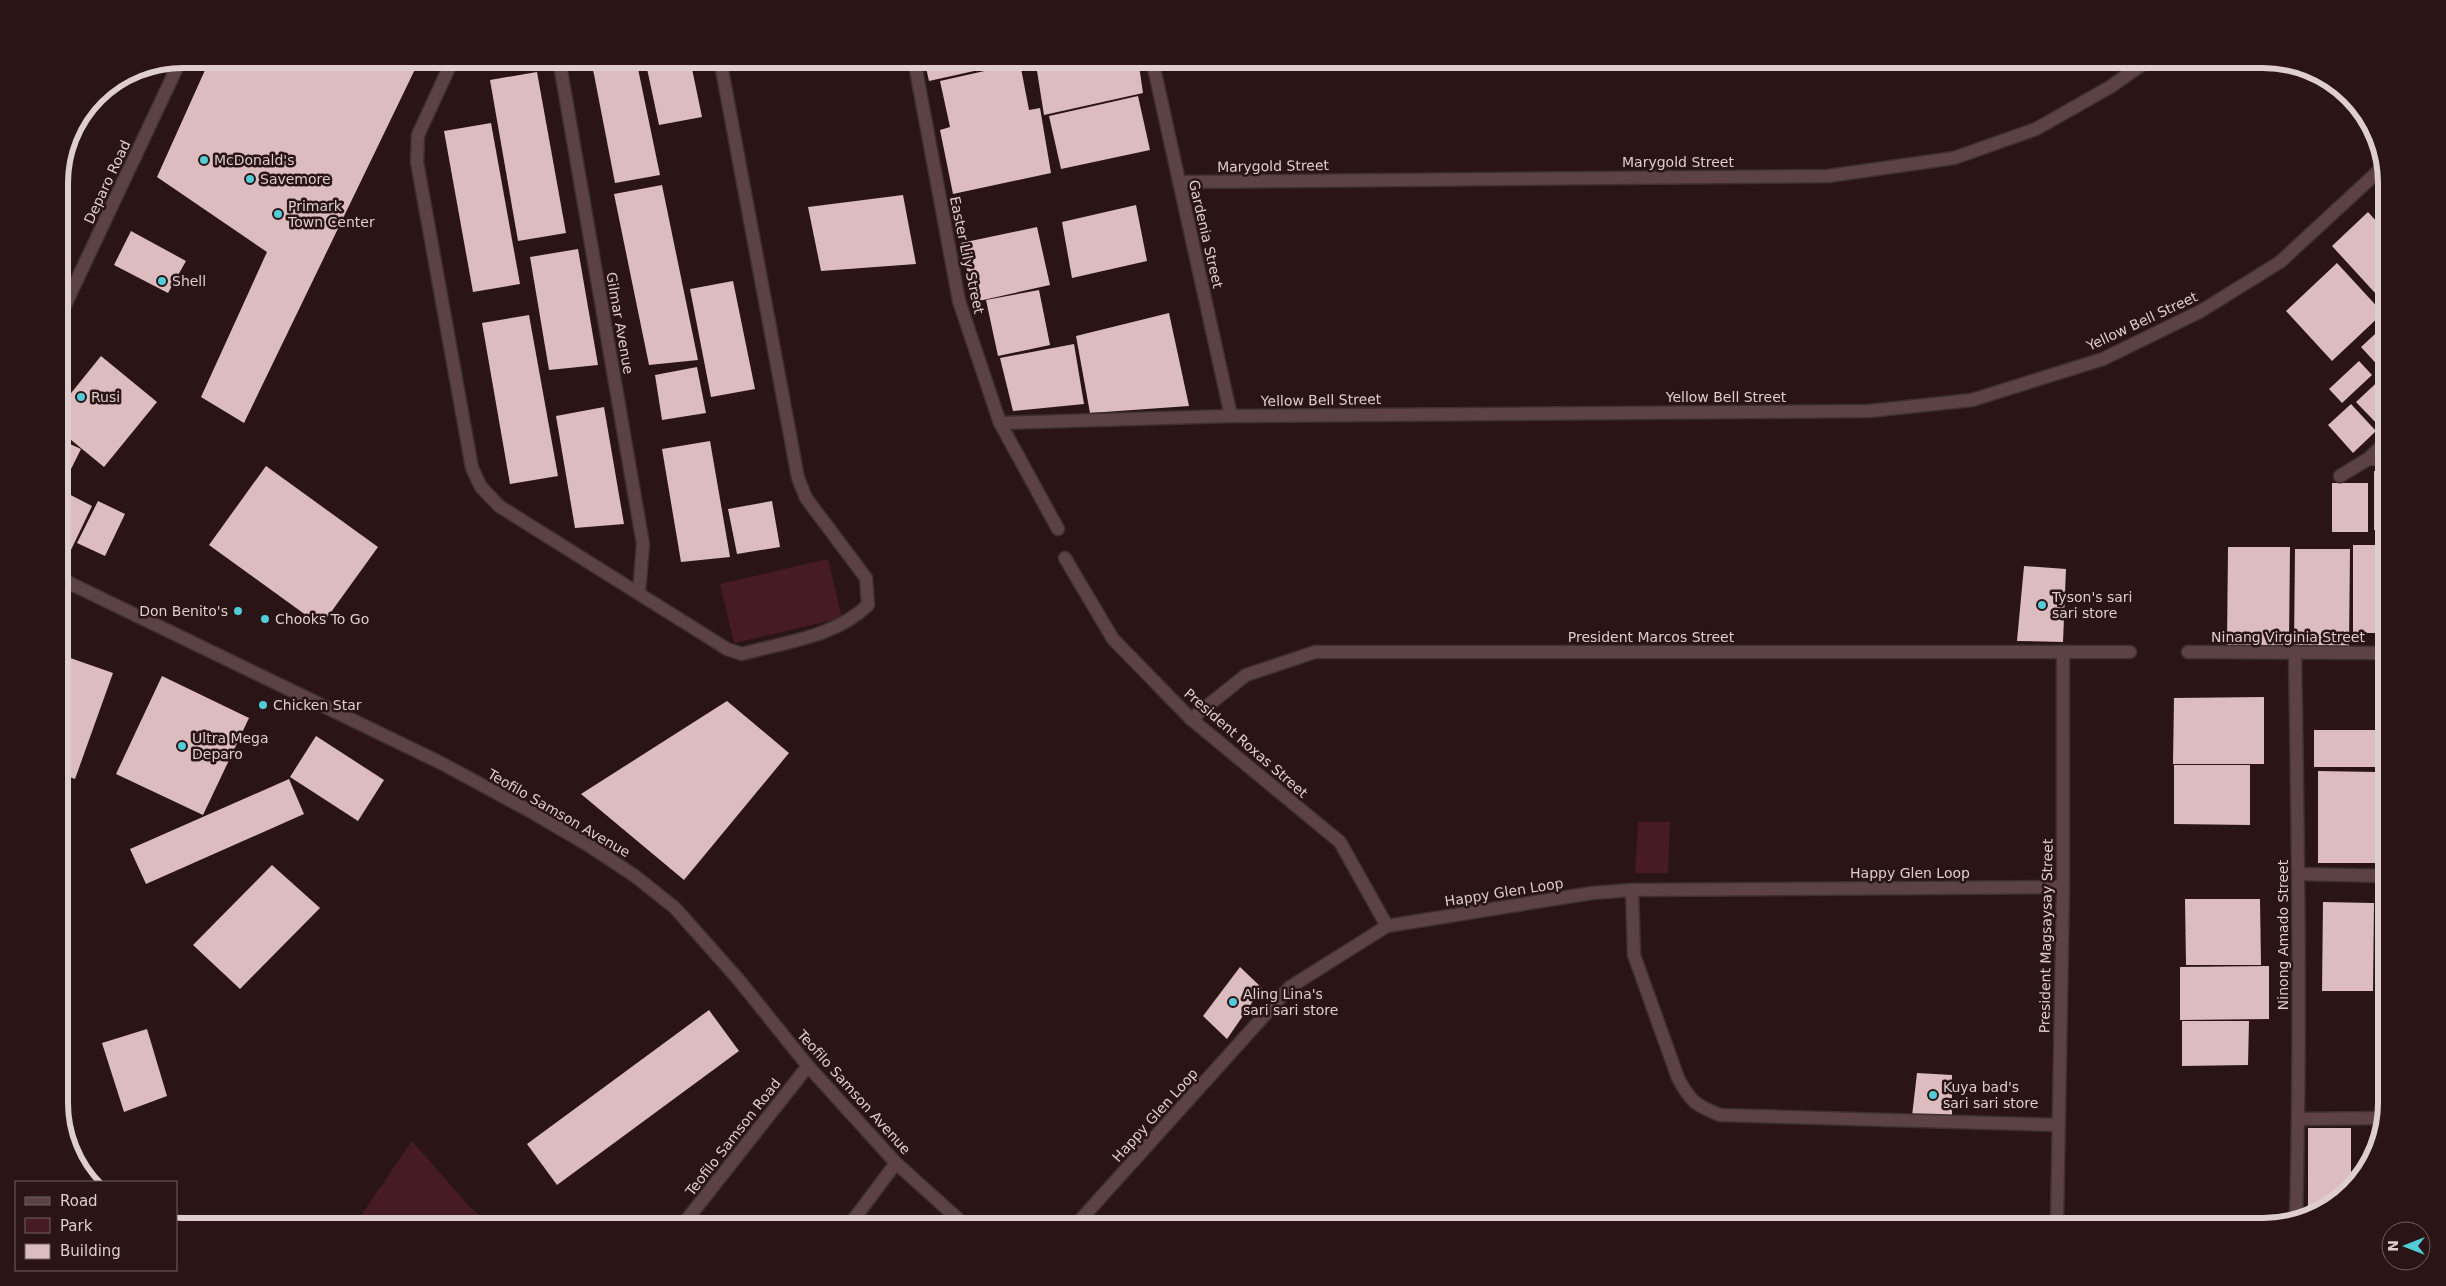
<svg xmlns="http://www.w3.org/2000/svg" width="2446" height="1286" font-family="'DejaVu Sans',sans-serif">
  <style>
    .green { fill: #461b21 }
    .building { fill: #dcbcbe }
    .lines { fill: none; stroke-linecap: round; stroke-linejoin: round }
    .street-casing { stroke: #3f2f30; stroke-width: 15 }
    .secondary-casing { stroke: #3f2f30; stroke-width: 15 }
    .street { stroke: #5c4244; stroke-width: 12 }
    .secondary { stroke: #5c4244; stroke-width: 12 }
    .poi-dot { fill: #52ccd6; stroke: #2a1416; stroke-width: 2 }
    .labels { text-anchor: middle; stroke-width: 5; stroke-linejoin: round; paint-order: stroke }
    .poi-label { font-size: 14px; fill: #dececf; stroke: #2a1416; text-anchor: start }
    .street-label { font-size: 14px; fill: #dececf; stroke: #2a1416 }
    .rim { fill: none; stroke: #dececf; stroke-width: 6 }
  </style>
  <rect width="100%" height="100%" fill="#2a1416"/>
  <!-- green -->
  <g class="green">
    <path d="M828 559 842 618 734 643 720 584Z"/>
    <path d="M1638 822H1670L1668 873H1635Z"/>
    <path d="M412 1141 468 1205 492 1227H353Z"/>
  </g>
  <!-- building -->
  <g class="building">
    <path d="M210 59H420L244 423 201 397 267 252 157 177Z"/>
    <path d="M591 59H636L660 175 615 183Z"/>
    <path d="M645 59H690L702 117 659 125Z"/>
    <path d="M924 59H1024V60L929 81Z"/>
    <path d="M1025 59H1075V60L1027 70Z"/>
    <path d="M1092 59H1138L1143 93 1044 115 1037 71Z"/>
    <path d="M1020 63 1029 110 1040 108 1051 173 953 194 940 130 950 127 940 81Z"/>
    <path d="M537 72 566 233 518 241 490 80Z"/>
    <path d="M2330 82 2367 114 2369 121 2366 123 2329 84Z"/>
    <path d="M1138 96 1150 150 1061 169 1049 116Z"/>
    <path d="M491 123 520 284 473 292 444 131Z"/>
    <path d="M662 185 698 360 649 365 614 194Z"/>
    <path d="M903 195 916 264 821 271 808 207Z"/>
    <path d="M1136 205 1147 261 1072 278 1062 222Z"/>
    <path d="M2368 212 2387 233V306L2332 246Z"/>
    <path d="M1037 227 1050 285 974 302 961 243Z"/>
    <path d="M131 231 186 261 168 293 114 265Z"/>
    <path d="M578 249 598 365 549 370 530 257Z"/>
    <path d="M2337 263 2383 313 2332 361 2286 311Z"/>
    <path d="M733 281 755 389 711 397 690 289Z"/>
    <path d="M1039 290 1050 345 998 356 986 300Z"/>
    <path d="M1169 313 1189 406 1090 413 1076 336Z"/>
    <path d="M529 315 558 476 510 484 482 323Z"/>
    <path d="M2387 323V367L2383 371 2361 347Z"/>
    <path d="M1074 344 1084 404 1013 411 1000 358Z"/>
    <path d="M101 356 157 402 104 467 59 430V408Z"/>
    <path d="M2359 361 2372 375 2342 403 2329 389Z"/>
    <path d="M697 367 706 413 662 420 655 375Z"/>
    <path d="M2387 373V419L2379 426 2356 402Z"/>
    <path d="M2351 404 2376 431 2353 453 2328 425Z"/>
    <path d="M604 407 624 524 575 528 556 416Z"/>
    <path d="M59 439 81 449 63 485 59 483Z"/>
    <path d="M710 441 730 557 681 562 662 449Z"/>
    <path d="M266 466 378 547 321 626 209 545Z"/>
    <rect x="2374" y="471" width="13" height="59"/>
    <rect x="2332" y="483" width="36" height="49"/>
    <path d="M59 489 92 506 69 554 59 549Z"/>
    <path d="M98 501 125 514 105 556 77 543Z"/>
    <path d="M772 501 780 547 737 554 728 509Z"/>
    <rect x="2353" y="545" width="34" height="88"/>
    <path d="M2228 547H2290L2289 645H2227Z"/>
    <path d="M2295 549H2350L2349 646 2294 645Z"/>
    <path d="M2024 566 2066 569 2063 642 2017 641Z"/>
    <path d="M59 654 113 673 75 779 59 773Z"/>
    <path d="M162 676 249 718 203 815 116 774Z"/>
    <rect x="2383" y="693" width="4" height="70"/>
    <path d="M2264 697V764H2173L2174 698Z"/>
    <path d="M727 701 789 753 684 880 581 794Z"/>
    <rect x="2314" y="730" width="62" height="37"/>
    <path d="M316 736 384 780 358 821 290 777Z"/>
    <path d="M2174 765H2250V825L2174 824Z"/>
    <path d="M2318 771 2376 772 2375 863H2318Z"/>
    <rect x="2383" y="774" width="4" height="76"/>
    <path d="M289 779 304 814 146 884 130 849Z"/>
    <path d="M272 865 320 908 240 989 193 945Z"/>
    <path d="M2185 899H2260L2261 965H2186Z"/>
    <path d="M2323 902 2374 903 2373 991H2322Z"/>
    <path d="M2379 909H2387V997H2378Z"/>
    <path d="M2269 966V1019L2180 1020V967Z"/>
    <path d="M1240 967 1262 988 1227 1039 1203 1016Z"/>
    <path d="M709 1010 739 1051 557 1185 527 1144Z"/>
    <rect x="2380" y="1017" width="7" height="68"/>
    <path d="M2182 1021H2249L2248 1065 2182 1066Z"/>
    <path d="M147 1029 167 1096 124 1112 102 1043Z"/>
    <path d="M1917 1073 1952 1075V1116H1912Z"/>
    <path d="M2308 1128H2351V1183L2326 1211 2308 1215Z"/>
  </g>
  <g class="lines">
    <defs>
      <g id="street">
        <path d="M453 59 418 135 417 162 472 468 481 487 499 506 727 649 742 654C785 642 835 637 868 605L866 578 806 498 798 478 720 59"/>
        <path d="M559 59 643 544 639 592"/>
        <path d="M914 59 959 301 1000 423 1058 529"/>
        <path d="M1152 59 1231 416"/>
        <path d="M1179 182 1828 176 1954 158 2036 129 2110 87 2150 59"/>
        <path d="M1000 423 1231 416 1869 411 1972 400 2103 359 2201 311 2280 262 2384 166"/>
        <path d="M2368 459H2387"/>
        <path d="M2340 476 2368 459 2387 441"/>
        <path d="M1065 558 1113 639 1191 719 1340 842 1387 926"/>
        <path d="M2188 652 2387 653"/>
        <path d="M2295 652C2298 841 2301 1030 2296 1218"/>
        <path d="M1191 719 1246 675 1315 652H2130"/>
        <path d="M2298 874 2387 876"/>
        <path d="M1632 890 1634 955 1678 1078C1691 1102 1695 1105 1720 1115L2058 1125"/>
        <path d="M2299 1119 2384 1118"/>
        <path d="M2057 1222 2063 887V652"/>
        <path d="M681 1227 808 1066"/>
        <path d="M848 1227 896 1163"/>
        <path d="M1074 1227 1290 987 1387 926 1592 893 1632 890 2063 887"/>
      </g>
      <g id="secondary">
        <path d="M59 318 181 59"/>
        <path d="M59 578 441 763 530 811 588 845 635 876 675 908 738 979 808 1066 896 1163 967 1227"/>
      </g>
    </defs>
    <!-- street casing -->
    <use href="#street" class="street-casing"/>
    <!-- secondary casing -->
    <use href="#secondary" class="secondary-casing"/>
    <!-- street -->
    <use href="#street" class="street"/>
    <!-- secondary -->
    <use href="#secondary" class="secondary"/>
  </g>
  <!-- markers -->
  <g class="poi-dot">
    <circle cx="204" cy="160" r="5"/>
    <circle cx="250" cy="179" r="5"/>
    <circle cx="278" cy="214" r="5"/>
    <circle cx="162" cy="281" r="5"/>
    <circle cx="81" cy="397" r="5"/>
    <circle cx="2042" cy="605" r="5"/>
    <circle cx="238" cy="611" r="5"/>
    <circle cx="265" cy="619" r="5"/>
    <circle cx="263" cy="705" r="5"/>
    <circle cx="182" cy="746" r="5"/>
    <circle cx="1233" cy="1002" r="5"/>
    <circle cx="1933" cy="1095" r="5"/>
  </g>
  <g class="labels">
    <!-- poi labels -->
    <g class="poi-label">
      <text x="214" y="165">McDonald's</text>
      <text x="260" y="184">Savemore</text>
      <text x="288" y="211">Primark<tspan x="288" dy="16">Town Center</tspan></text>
      <text x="172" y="286">Shell</text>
      <text x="91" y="402">Rusi</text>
      <text x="2052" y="602">Tyson's sari<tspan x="2052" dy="16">sari store</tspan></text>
      <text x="228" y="616" text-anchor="end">Don Benito's</text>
      <text x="275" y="624">Chooks To Go</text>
      <text x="273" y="710">Chicken Star</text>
      <text x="192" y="743">Ultra Mega<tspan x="192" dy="16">Deparo</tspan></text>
      <text x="1243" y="999">Aling Lina's<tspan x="1243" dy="16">sari sari store</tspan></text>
      <text x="1943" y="1092">Kuya bad's<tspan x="1943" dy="16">sari sari store</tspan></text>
    </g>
    <!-- street labels -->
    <g class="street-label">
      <text x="1678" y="167">Marygold Street</text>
      <text transform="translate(1273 166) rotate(-1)" y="5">Marygold Street</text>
      <text transform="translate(107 182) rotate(-65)" y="5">Deparo Road</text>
      <text transform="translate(1206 234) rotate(77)" y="5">Gardenia Street</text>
      <text transform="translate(967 255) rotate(78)" y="5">Easter Lily Street</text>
      <text transform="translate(2142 321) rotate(-25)" y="5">Yellow Bell Street</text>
      <text transform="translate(620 323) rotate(80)" y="5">Gilmar Avenue</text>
      <text x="1726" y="402">Yellow Bell Street</text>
      <text transform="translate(1321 400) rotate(-1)" y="5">Yellow Bell Street</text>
      <text x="1651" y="642">President Marcos Street</text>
      <text x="2288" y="642">Ninang Virginia Street</text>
      <text transform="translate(1246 743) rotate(41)" y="5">President Roxas Street</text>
      <text transform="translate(559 813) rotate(30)" y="5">Teofilo Samson Avenue</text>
      <text x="1910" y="878">Happy Glen Loop</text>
      <text transform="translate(1504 892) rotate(-9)" y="5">Happy Glen Loop</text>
      <text transform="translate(2283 935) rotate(-90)" y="5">Ninong Amado Street</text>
      <text transform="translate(2046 936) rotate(-89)" y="5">President Magsaysay Street</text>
      <text transform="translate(854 1092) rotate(48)" y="5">Teofilo Samson Avenue</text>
      <text transform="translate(1155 1115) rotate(-48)" y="5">Happy Glen Loop</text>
      <text transform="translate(733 1137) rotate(-52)" y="5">Teofilo Samson Road</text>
    </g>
  </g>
  <!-- crop -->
  <path d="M0 0H2446V1286H0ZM183 68H2263A115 115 0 0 1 2378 183V1103A115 115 0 0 1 2263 1218H183A115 115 0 0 1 68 1103V183A115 115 0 0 1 183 68Z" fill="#2a1416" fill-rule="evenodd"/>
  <path class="rim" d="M183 68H2263A115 115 0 0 1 2378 183V1103A115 115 0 0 1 2263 1218H183A115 115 0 0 1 68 1103V183A115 115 0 0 1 183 68Z"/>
  <!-- legend -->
  <rect x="15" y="1181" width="162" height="90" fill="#2a1416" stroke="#725e60"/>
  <rect x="25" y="1197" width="25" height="8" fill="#5c4244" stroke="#725e60"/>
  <text x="60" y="1206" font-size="15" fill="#dececf">Road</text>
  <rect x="25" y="1218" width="25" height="15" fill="#461b21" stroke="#725e60"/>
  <text x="60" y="1231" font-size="15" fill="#dececf">Park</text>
  <rect x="25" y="1244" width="25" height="15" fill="#dcbcbe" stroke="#725e60"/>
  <text x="60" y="1256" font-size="15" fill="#dececf">Building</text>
  <!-- north arrow -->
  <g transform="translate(2406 1246) rotate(270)"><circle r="24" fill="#2a1416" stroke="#725e60"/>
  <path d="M0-4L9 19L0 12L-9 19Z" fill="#52ccd6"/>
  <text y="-8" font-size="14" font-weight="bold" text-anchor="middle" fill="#dececf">N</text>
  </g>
</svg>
